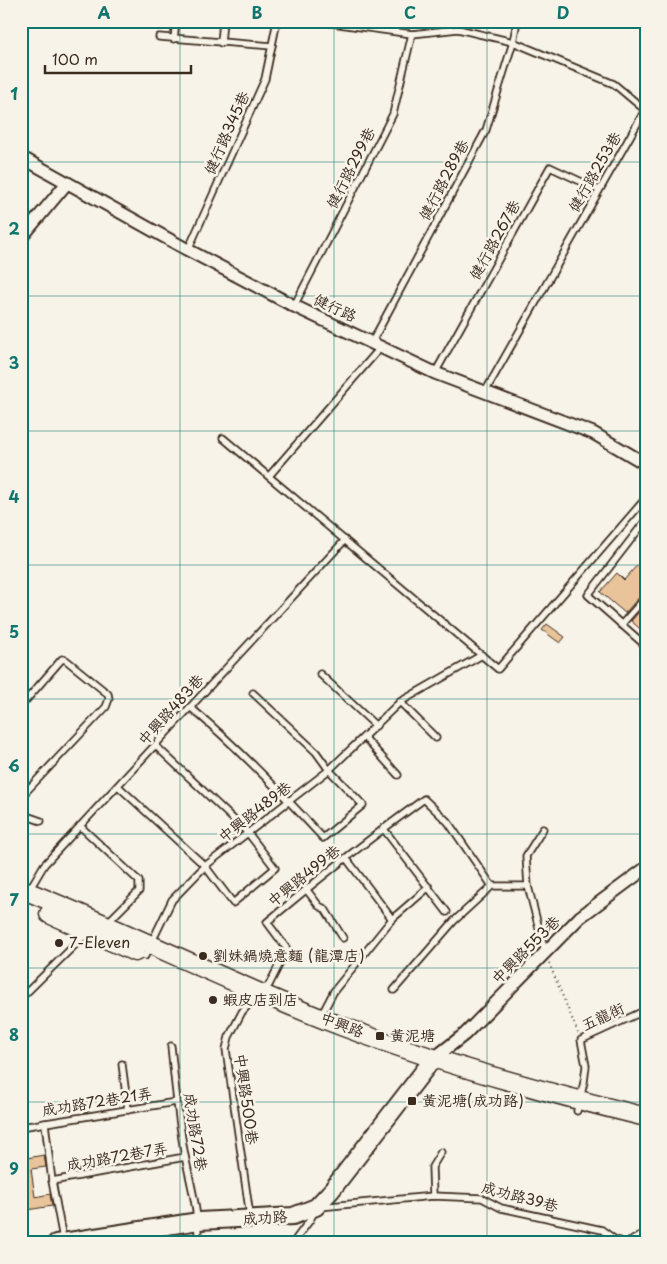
<svg xmlns="http://www.w3.org/2000/svg" width="667" height="1264" font-family="'Playpen Sans','LXGW WenKai TC',sans-serif">
  <style>
    .building { fill: #e9c399; stroke: #3b2a1e }
    .lines { fill: none; stroke-linecap: round; stroke-linejoin: round }
    .lane-casing { stroke: #3b2a1e; stroke-width: 9 }
    .street-casing { stroke: #3b2a1e; stroke-width: 15 }
    .secondary-casing { stroke: #3b2a1e; stroke-width: 20 }
    .primary-casing { stroke: #3b2a1e; stroke-width: 21 }
    .path { stroke: #3b2a1e; stroke-width: 2; stroke-dasharray: 1 4; stroke-linecap: butt }
    .lane { stroke: #f7f3e8; stroke-width: 5.5 }
    .street { stroke: #f7f3e8; stroke-width: 11 }
    .secondary { stroke: #f7f3e8; stroke-width: 16 }
    .primary { stroke: #f7f3e8; stroke-width: 18 }
    .grid { fill: none; stroke: #0f766e; stroke-width: 1; stroke-opacity: 0.55 }
    .poi-dot { fill: #3b2a1e; stroke: #f7f3e8; stroke-width: 2 }
    .labels { text-anchor: middle; stroke-width: 5; stroke-linejoin: round; paint-order: stroke }
    .street-label { font-size: 15px; fill: #3b2a1e; stroke: #f7f3e8 }
    .poi-label { font-size: 15px; fill: #3b2a1e; stroke: #f7f3e8; text-anchor: start }
    .neatline { fill: none; stroke: #0f766e; stroke-width: 2 }
    .grid-label { font-size: 16px; text-anchor: middle; font-weight: bold; fill: #0f766e }
  </style>
  <rect width="100%" height="100%" fill="#f7f3e8"/>
  <filter id="ink" filterUnits="userSpaceOnUse"><feTurbulence type="fractalNoise" baseFrequency=".02" numOctaves="2"/><feDisplacementMap in="SourceGraphic" scale="10" xChannelSelector="R" yChannelSelector="G"/><feConvolveMatrix kernelMatrix="1 2 1 2 8 2 1 2 1" color-interpolation-filters="sRGB"/></filter>
  <g filter="url(#ink)">
    <!-- building -->
    <g class="building">
      <path d="M646 555V592L642 594 625 613 600 592 617 573 624 580Z"/>
      <path d="M646 604V634L631 621Z"/>
      <path d="M547 624 565 637 560 643 542 630Z"/>
      <path d="M44 1155 46 1167 31 1169 35 1197 50 1194 52 1206 27 1210 25 1199H22L21 1194V1159Z"/>
    </g>
    <g class="lines">
      <defs>
        <g id="lane">
          <path d="M317 21 412 34 458 29 513 42 614 84 645 110 485 392"/>
          <path d="M159 37 272 46"/>
          <path d="M174 39 176 21"/>
          <path d="M221 43 223 21"/>
          <path d="M188 250 265 79 277 21"/>
          <path d="M294 306 393 114 412 34"/>
          <path d="M372 342 486 130 513 42 517 21"/>
          <path d="M435 373 550 167 599 190"/>
          <path d="M223 438 498 669 646 498"/>
          <path d="M269 476 381 347"/>
          <path d="M646 520 588 595 646 646"/>
          <path d="M621 625 646 597"/>
          <path d="M320 674 376 726"/>
          <path d="M400 702 436 738"/>
          <path d="M21 706 62 659 66 660 108 694 109 699 106 707 21 797"/>
          <path d="M190 707C238 747 281 792 323 838L363 805 329 770 316 752 253 693"/>
          <path d="M364 737 398 775"/>
          <path d="M118 786 205 866 233 903 275 868 248 833 156 746"/>
          <path d="M21 814 41 821"/>
          <path d="M80 826 139 881V891L108 922"/>
          <path d="M383 828 447 912"/>
          <path d="M543 829 526 856 528 886 545 952"/>
          <path d="M346 858 392 919"/>
          <path d="M306 889 319 906 325 909 343 938"/>
          <path d="M22 902 44 865 345 540"/>
          <path d="M145 956 172 900 205 866 329 770 400 702 482 655"/>
          <path d="M394 990 454 921 492 886H528"/>
          <path d="M21 998 87 933"/>
          <path d="M321 1016 334 991 392 919 429 887"/>
          <path d="M171 1046C175 1083 178 1120 185 1156 191 1186 199 1212 198 1243"/>
          <path d="M122 1064 128 1110"/>
          <path d="M577 1111 584 1082 586 1066 581 1040 646 1010"/>
          <path d="M45 1123 52 1181 63 1239"/>
          <path d="M21 1127 176 1102"/>
          <path d="M52 1181 185 1157"/>
          <path d="M433 1196 432 1167 441 1152"/>
          <path d="M320 1207 433 1196 482 1198 501 1208 602 1230 614 1239 624 1243"/>
          <path d="M250 1216 226 1049 229 1037 242 1012 260 992 269 985 287 949 267 922C318 879 370 838 424 799L448 822 492 886"/>
          <path d="M293 1243 310 1220 314 1212"/>
          <path d="M627 1243 646 1233"/>
        </g>
        <g id="street">
          <path d="M21 157 188 250 294 306 435 373 593 433 646 464"/>
          <path d="M21 238 67 183"/>
          <path d="M433 1059 465 1034 580 917 646 868"/>
        </g>
        <path id="secondary" d="M56 1243 199 1221 293 1216 316 1207 331 1191 433 1059"/>
        <g id="primary">
          <path d="M21 889C129 932 233 985 341 1026 441 1064 543 1092 646 1117"/>
          <path d="M49 914 135 952"/>
        </g>
      </defs>
      <!-- lane casing -->
      <use href="#lane" class="lane-casing"/>
      <!-- street casing -->
      <use href="#street" class="street-casing"/>
      <!-- secondary casing -->
      <use href="#secondary" class="secondary-casing"/>
      <!-- primary casing -->
      <use href="#primary" class="primary-casing"/>
      <!-- path -->
      <path class="path" d="M549 963 578 1033"/>
      <!-- lane -->
      <use href="#lane" class="lane"/>
      <!-- street -->
      <use href="#street" class="street"/>
      <!-- secondary -->
      <use href="#secondary" class="secondary"/>
      <!-- primary -->
      <use href="#primary" class="primary"/>
    </g>
  </g>
  <!-- grid -->
  <path class="grid" d="M180 21V1243M334 21V1243M487 21V1243M21 162H646M21 296H646M21 431H646M21 565H646M21 699H646M21 834H646M21 968H646M21 1102H646"/>
  <!-- markers -->
  <g class="poi-dot">
    <circle cx="59" cy="943" r="5"/>
    <circle cx="203" cy="956" r="5"/>
    <circle cx="213" cy="1000" r="5"/>
    <rect x="375" y="1031" width="10" height="10" rx="2.5"/>
    <rect x="407" y="1096" width="10" height="10" rx="2.5"/>
  </g>
  <g class="labels">
    <!-- street labels -->
    <g class="street-label">
      <text transform="translate(227 133) rotate(-66)" y="5">健行路345巷</text>
      <text transform="translate(351 168) rotate(-63)" y="5">健行路299巷</text>
      <text transform="translate(595 172) rotate(-60)" y="5">健行路253巷</text>
      <text transform="translate(444 180) rotate(-62)" y="5">健行路289巷</text>
      <text transform="translate(495 240) rotate(-61)" y="5">健行路267巷</text>
      <text transform="translate(335 308) rotate(25)" y="5">健行路</text>
      <text transform="translate(171 710) rotate(-48)" y="5">中興路483巷</text>
      <text transform="translate(255 812) rotate(-38)" y="5">中興路489巷</text>
      <text transform="translate(304 876) rotate(-39)" y="5">中興路499巷</text>
      <text transform="translate(526 950) rotate(-45)" y="5">中興路553巷</text>
      <text transform="translate(603 1017) rotate(-25)" y="5">五龍街</text>
      <text transform="translate(342 1025) rotate(21)" y="5">中興路</text>
      <text transform="translate(246 1099) rotate(82)" y="5">中興路500巷</text>
      <text transform="translate(97 1102) rotate(-9)" y="5">成功路72巷21弄</text>
      <text transform="translate(195 1132) rotate(81)" y="5">成功路72巷</text>
      <text transform="translate(117 1157) rotate(-10)" y="5">成功路72巷7弄</text>
      <text transform="translate(520 1197) rotate(15)" y="5">成功路39巷</text>
      <text transform="translate(265 1218) rotate(-4)" y="5">成功路</text>
    </g>
    <!-- poi labels -->
    <g class="poi-label">
      <text x="69" y="948">7-Eleven</text>
      <text x="213" y="961">劉妹鍋燒意麵 (龍潭店)</text>
      <text x="223" y="1005">蝦皮店到店</text>
      <text x="390" y="1041">黃泥塘</text>
      <text x="422" y="1106">黃泥塘(成功路)</text>
    </g>
  </g>
  <!-- margin -->
  <rect width="667" height="1264" fill="none" stroke="#f7f3e8" stroke-width="55"/>
  <!-- scale -->
  <path d="M45 65v8h146v-8" fill="none" stroke="#3b2a1e" stroke-width="2.5"/>
  <text x="52" y="65" font-size="15" fill="#3b2a1e" stroke="#f7f3e8" stroke-width="4" paint-order="stroke">100 m</text>
  <rect x="28" y="28" width="612" height="1208" class="neatline"/>
  <g class="grid-label">
    <text x="104" y="19">A</text>
    <text x="257" y="19">B</text>
    <text x="410" y="19">C</text>
    <text x="563" y="19">D</text>
    <text x="14" y="100">1</text>
    <text x="14" y="235">2</text>
    <text x="14" y="369">3</text>
    <text x="14" y="503">4</text>
    <text x="14" y="638">5</text>
    <text x="14" y="772">6</text>
    <text x="14" y="906">7</text>
    <text x="14" y="1041">8</text>
    <text x="14" y="1175">9</text>
  </g>
</svg>
